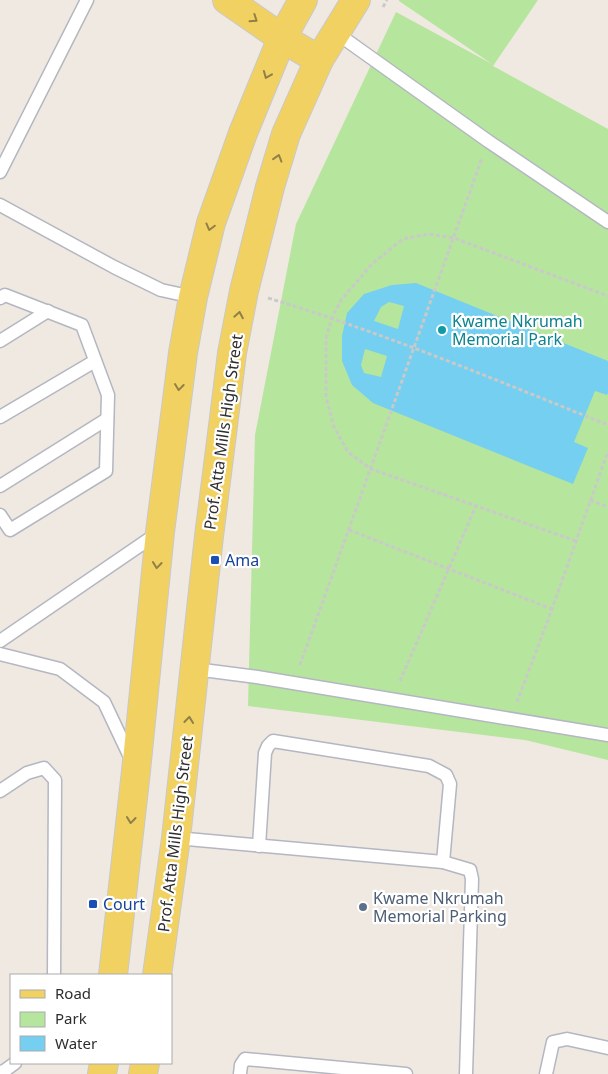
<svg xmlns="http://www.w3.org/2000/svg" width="608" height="1074" font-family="'Noto Sans',sans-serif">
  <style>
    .green { fill: #b6e59e }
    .water { fill: #75cff0; fill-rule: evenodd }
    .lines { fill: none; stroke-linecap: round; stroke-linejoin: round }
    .service-casing { stroke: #b4b7c1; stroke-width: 15 }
    .primary-casing { stroke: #c9c9c9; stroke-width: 30 }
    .path { stroke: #c9c9c9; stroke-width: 3; stroke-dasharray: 4 2.5; stroke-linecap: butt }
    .service { stroke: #fff; stroke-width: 12 }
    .primary { stroke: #f2d163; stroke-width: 28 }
    .oneway { stroke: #908048 }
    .culture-dot { fill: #0f9aa8; stroke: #fff; stroke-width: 2 }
    .transit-dot { fill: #1a4fb4; stroke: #fff; stroke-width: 2 }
    .service-dot { fill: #5c6f8a; stroke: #fff; stroke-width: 2 }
    .labels { text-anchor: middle; stroke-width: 4.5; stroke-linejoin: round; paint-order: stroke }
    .culture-label { font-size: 16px; fill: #0d838f; stroke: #fff; text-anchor: start }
    .street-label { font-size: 16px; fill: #2e2e2e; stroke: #fff }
    .transit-label { font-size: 16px; fill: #164399; stroke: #fff; text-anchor: start }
    .service-label { font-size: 16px; fill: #4e5e75; stroke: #fff; text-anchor: start }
  </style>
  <rect width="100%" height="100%" fill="#efe9e1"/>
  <!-- green -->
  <path class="green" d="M399 0H538L493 66 608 129V760L525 740 248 706 255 435 296 224 396 12 492 64 399 1Z"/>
  <!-- water -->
  <path class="water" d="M416 283 608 361V393L607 395 595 391 574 442 588 448 573 484 373 403 352 385 342 361V336L347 313 364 294 392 285ZM389 302 404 306 398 329 374 321 381 307ZM365 349 387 356 381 377 364 373 361 365Z"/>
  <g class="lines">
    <defs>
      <g id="service">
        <path d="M335 32 488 141 608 222"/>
        <path d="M0 172 87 0"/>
        <path d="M0 205 114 267 161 290 193 297"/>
        <path d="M0 298 5 295 82 325 108 395 106 471 10 530 0 515"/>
        <path d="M0 341 48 311"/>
        <path d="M0 417 95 361"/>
        <path d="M0 486 107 419"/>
        <path d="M0 641 158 533"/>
        <path d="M0 654 60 669 104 702 131 759"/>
        <path d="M195 669 257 677 608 735"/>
        <path d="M0 791 27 773 44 768 55 780 54 975"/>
        <path d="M176 838 443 862 470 870 472 879 466 1074"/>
        <path d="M259 846 265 753 268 746 273 741 429 766 446 775 450 784 443 862"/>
        <path d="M0 1072 4 1071 15 1063"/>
        <path d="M240 1074 241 1065 245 1059 406 1074"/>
        <path d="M546 1074 553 1042 567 1039 608 1048"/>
      </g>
      <g id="primary">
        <path d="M227 0 282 38 319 60"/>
        <path d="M113 975 136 771 160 532 183 353 193 297 211 223 243 133 282 38 303 0"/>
        <path d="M157 975 176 838 209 536 223 426 232 353 244 291 270 187 286 134 319 60 356 0"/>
        <path d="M102 1074 104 1063"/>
        <path d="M143 1074 145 1063"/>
      </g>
    </defs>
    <!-- service casing -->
    <use href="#service" class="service-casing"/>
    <!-- primary casing -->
    <use href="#primary" class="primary-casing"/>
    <!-- path -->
    <g class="path">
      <path d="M383 7 387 0"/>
      <path d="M268 298C384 333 496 380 608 425"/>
      <path d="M590 500 608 507"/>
      <path d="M349 530 552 609"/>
      <path d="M576 541 371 469 348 452 334 427 326 397V338L332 318 341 300 373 263 403 239 429 234 454 238 608 296"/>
      <path d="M300 665 482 158"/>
      <path d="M400 681 476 506"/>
      <path d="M517 702 552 609 608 451"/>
    </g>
    <!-- service -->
    <use href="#service" class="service"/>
    <!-- primary -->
    <use href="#primary" class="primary"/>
  </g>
  <!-- one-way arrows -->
  <defs><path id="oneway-chevron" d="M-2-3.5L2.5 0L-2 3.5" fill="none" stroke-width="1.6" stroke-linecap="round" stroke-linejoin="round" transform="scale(1.25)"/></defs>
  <g class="oneway">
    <use href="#oneway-chevron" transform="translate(254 19) rotate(34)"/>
    <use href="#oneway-chevron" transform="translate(267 75) rotate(112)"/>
    <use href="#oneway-chevron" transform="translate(278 158) rotate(-73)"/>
    <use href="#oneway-chevron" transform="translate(210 227) rotate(105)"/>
    <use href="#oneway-chevron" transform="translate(239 315) rotate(-80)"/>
    <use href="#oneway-chevron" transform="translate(179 387) rotate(97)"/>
    <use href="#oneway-chevron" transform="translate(157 565) rotate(96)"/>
    <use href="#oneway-chevron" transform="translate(189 720) rotate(-84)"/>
    <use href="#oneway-chevron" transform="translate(131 820) rotate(96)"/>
  </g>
  <!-- markers -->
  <circle class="culture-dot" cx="442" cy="330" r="5"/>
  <g class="transit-dot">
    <rect x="210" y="555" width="10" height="10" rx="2.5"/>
    <rect x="88" y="899" width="10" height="10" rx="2.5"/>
  </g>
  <circle class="service-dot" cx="363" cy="907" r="5"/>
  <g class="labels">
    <!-- culture labels -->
    <g class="culture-label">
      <text x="452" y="327">Kwame Nkrumah<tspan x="452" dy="18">Memorial Park</tspan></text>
    </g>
    <!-- street labels -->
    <g class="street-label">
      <text transform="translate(223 432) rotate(-82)" y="6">Prof. Atta Mills High Street</text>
      <text transform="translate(175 834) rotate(-83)" y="6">Prof. Atta Mills High Street</text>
    </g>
    <!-- transit labels -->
    <g class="transit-label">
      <text x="225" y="566">Ama</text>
      <text x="103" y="910">Court</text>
    </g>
    <!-- service labels -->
    <g class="service-label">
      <text x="373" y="904">Kwame Nkrumah<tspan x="373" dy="18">Memorial Parking</tspan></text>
    </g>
  </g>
  <!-- legend -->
  <rect x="10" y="974" width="162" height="90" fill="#ffffff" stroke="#ababab"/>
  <rect x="20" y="990" width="25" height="8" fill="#f2d163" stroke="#ababab"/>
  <text x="55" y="999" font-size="15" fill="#2e2e2e">Road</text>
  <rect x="20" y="1012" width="25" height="15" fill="#b6e59e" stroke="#ababab"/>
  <text x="55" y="1024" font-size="15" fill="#2e2e2e">Park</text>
  <rect x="20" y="1036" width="25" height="15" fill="#75cff0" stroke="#ababab"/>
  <text x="55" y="1049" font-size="15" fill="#2e2e2e">Water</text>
</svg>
